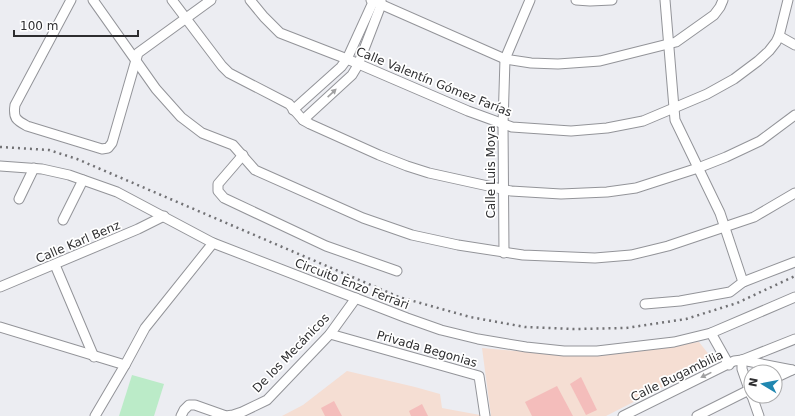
<svg xmlns="http://www.w3.org/2000/svg" width="795" height="416" font-family="'DejaVu Sans',sans-serif">
  <style>
    .education { fill: #f5ded3 }
    .green { fill: #bbebc8 }
    .building { fill: #f4bdbb }
    .lines { fill: none; stroke-linecap: round; stroke-linejoin: round }
    .minor-casing { stroke: #939499; stroke-width: 11 }
    .minor { stroke: #fff; stroke-width: 9 }
    .rail { stroke: #727275; stroke-width: 2.5; stroke-dasharray: 2 4; stroke-linecap: butt }
    .oneway { fill: #a0a0a1 }
    .labels { text-anchor: middle; stroke-width: 3.5; stroke-linejoin: round; paint-order: stroke }
    .street-label { font-size: 12px; fill: #2d2d2f; stroke: #fff }
  </style>
  <rect width="100%" height="100%" fill="#ecedf2"/>
  <!-- education -->
  <g class="education">
    <path d="M699 342 714 361 606 416H491L482 348 574 356 606 354Z"/>
    <path d="M347 371 415 387 440 394 442 408 480 415V416H282L303 405Z"/>
  </g>
  <!-- green -->
  <path class="green" d="M132 375 164 384 154 416H119Z"/>
  <!-- building -->
  <g class="building">
    <path d="M581 377 597 410 586 415 570 384Z"/>
    <path d="M557 386 573 416H532L525 402Z"/>
    <path d="M334 401 342 416H325L321 408Z"/>
    <path d="M422 404 428 416H411L409 411Z"/>
  </g>
  <g class="lines">
    <defs>
      <g id="minor">
        <path d="M71 0 15 105C13 118 16 120 27 126L102 149 108 148 112 143 138 53 211 0"/>
        <path d="M93 0 156 89 181 117 202 133 233 145 255 170 363 218 412 235 458 245 523 255 595 258 631 255 668 246 754 217 795 193"/>
        <path d="M172 0 222 66 229 73 289 104 303 120 310 124 379 155 407 166 429 173 511 191 561 194 607 192 636 188 698 168 726 157 760 141 795 115"/>
        <path d="M250 0 264 17 280 33 347 59 468 111 512 127 571 131 607 128 643 121 707 94 734 79 758 61 769 51 776 42 779 36 788 0"/>
        <path d="M371 0 505 59 531 63 558 64 600 61 676 42 714 15 720 7 723 0"/>
        <path d="M576 0 590 1 612 0"/>
        <path d="M665 0 675 120 720 213 743 282"/>
        <path d="M779 36 795 45"/>
        <path d="M293 110 341 67 347 59 374 0"/>
        <path d="M303 120 352 75 358 65 381 5V0"/>
        <path d="M243 155 218 184V191L224 198 326 246 397 271"/>
        <path d="M0 166 42 169 69 175 117 192 213 243 407 318 441 330 478 339 526 347 564 351H597L674 342 711 333 795 297"/>
        <path d="M19 199 34 168"/>
        <path d="M63 220 83 180"/>
        <path d="M504 253 503 124 505 59 530 0"/>
        <path d="M55 265 94 357"/>
        <path d="M0 287 138 229 164 216"/>
        <path d="M645 304 680 301 730 292 743 282 795 262"/>
        <path d="M0 327 125 365"/>
        <path d="M711 333 729 365"/>
        <path d="M330 334 479 376 485 416"/>
        <path d="M742 360 795 339"/>
        <path d="M742 360V369L751 395"/>
        <path d="M775 378 792 370"/>
        <path d="M752 396 759 416"/>
        <path d="M95 416 125 365 145 328 213 243"/>
        <path d="M181 416 184 410 189 405H195L226 416 233 415 242 412 267 400 330 334 356 298"/>
        <path d="M623 416 734 361 742 360 792 370"/>
        <path d="M697 416 751 389"/>
      </g>
    </defs>
    <!-- minor casing -->
    <use href="#minor" class="minor-casing"/>
    <!-- minor -->
    <use href="#minor" class="minor"/>
    <!-- rail -->
    <path class="rail" d="M0 147 49 150 77 159 399 297 470 317 525 327 574 329 626 328 686 319 737 303 795 276"/>
  </g>
  <!-- one-way arrows -->
  <defs><path id="oneway-solid" d="M-6-.8H1V-3.2L6.5 0L1 3.2V.8H-6Z"/></defs>
  <g class="oneway">
    <use href="#oneway-solid" transform="translate(332 93) rotate(-43)"/>
    <use href="#oneway-solid" transform="translate(706 375) rotate(154)"/>
  </g>
  <g class="labels">
    <!-- street labels -->
    <g class="street-label">
      <text transform="translate(434 82) rotate(22)" y="4">Calle Valentín Gómez Farías</text>
      <text transform="translate(491 172) rotate(-90)" y="4">Calle Luis Moya</text>
      <text transform="translate(78 242) rotate(-23)" y="4">Calle Karl Benz</text>
      <text transform="translate(352 284) rotate(21)" y="4">Circuito Enzo Ferrari</text>
      <text transform="translate(427 349) rotate(16)" y="4">Privada Begonias</text>
      <text transform="translate(291 353) rotate(-46)" y="4">De los Mecánicos</text>
      <text transform="translate(677 376) rotate(-26)" y="4">Calle Bugambilia</text>
    </g>
  </g>
  <!-- north arrow -->
  <g transform="translate(763 384) rotate(280)"><circle r="19" fill="#ffffff" stroke="#ababac"/>
  <path d="M0-3L7 15L0 10L-7 15Z" fill="#2087b0"/>
  <text y="-6" font-size="11" font-weight="bold" text-anchor="middle" fill="#2d2d2f">N</text>
  </g>
  <!-- scale -->
  <path d="M14 30v6h124v-6" fill="none" stroke="#2d2d2f" stroke-width="2"/>
  <text x="20" y="30" font-size="12" fill="#2d2d2f" stroke="#ffffff" stroke-width="3" paint-order="stroke">100 m</text>
</svg>
